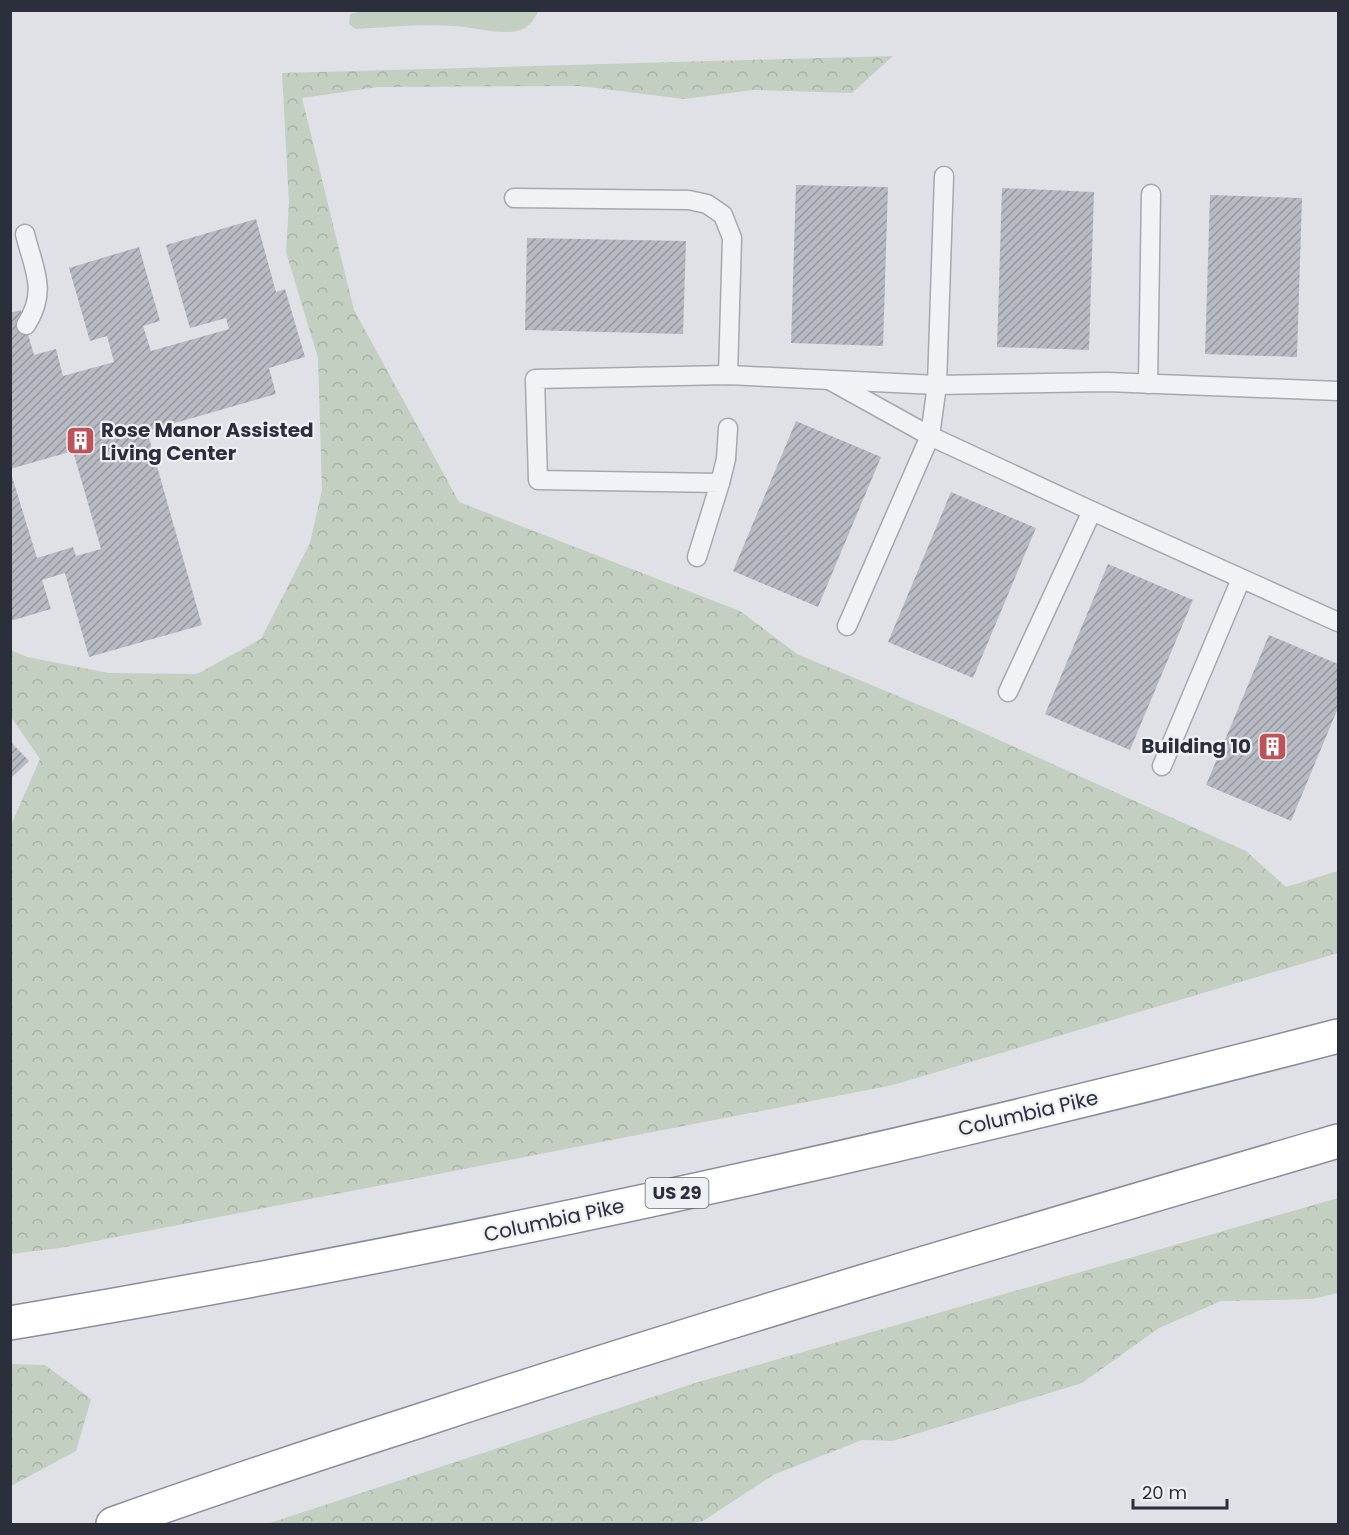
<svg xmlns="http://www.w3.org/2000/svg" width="1349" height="1535" font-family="Poppins,sans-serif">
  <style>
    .green { fill: #c3cfc1 }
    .forest { fill: url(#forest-crowns) }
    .building { fill: url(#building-hatch) }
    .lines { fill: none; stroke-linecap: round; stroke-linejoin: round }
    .service-casing { stroke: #a5a8af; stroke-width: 21 }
    .motorway-casing { stroke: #888e9b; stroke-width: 36 }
    .service { stroke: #f1f2f5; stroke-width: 18 }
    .motorway { stroke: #fff; stroke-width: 33 }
    .labels { text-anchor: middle; stroke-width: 4.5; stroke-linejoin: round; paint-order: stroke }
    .shield { fill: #eef0f4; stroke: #656972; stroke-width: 1.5 }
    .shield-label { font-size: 18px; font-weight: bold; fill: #2a2f3b }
    .poi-label { font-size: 20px; font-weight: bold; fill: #2a2f3b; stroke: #eef0f4; text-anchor: start }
    .street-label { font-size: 20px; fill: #2a2f3b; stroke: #eef0f4 }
  </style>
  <defs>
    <pattern id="forest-crowns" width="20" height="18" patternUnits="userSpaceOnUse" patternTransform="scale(1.5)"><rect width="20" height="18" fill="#c3cfc1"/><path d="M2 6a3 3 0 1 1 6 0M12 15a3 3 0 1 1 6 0" fill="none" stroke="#a8b2a7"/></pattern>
    <pattern id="building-hatch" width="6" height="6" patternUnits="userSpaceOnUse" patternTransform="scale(1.5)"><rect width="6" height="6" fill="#b7bac2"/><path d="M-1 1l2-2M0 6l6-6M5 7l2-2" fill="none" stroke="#95989f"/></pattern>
  </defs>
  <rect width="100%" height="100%" fill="#dfe1e6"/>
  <!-- green -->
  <path class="green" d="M363 11V10L538 11C535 19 529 27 520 30 503 36 473 27 455 26 422 24 389 27 356 29L349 24 350 14Z"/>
  <!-- forest -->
  <g class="forest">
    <path d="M893 56 852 93 753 90 684 99 580 86 378 87 302 98 354 310 459 502 740 611 797 654 948 717 1246 851 1286 887 1338 871V953L893 1085 60 1248 11 1254V825L40 759 11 717V650L27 657 109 673 197 674 261 639 310 543 322 490 318 358 286 252 289 203 282 73Z"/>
    <path d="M1338 1198V1293L1312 1299 1221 1301 1159 1328 1082 1383 893 1441 862 1440 773 1475 703 1521 688 1524H267L695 1383Z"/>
    <path d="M10 1364 45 1365 91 1399 76 1451 11 1486Z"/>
  </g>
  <!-- building -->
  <g class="building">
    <path d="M796 185 888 187 883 346 791 343Z"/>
    <path d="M1002 188 1094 192 1089 350 997 347Z"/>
    <path d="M1210 195 1302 198 1297 357 1205 354Z"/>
    <path d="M256 219 276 292 285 289 305 357 269 368 276 394 147 431 202 625 89 657 65 573 42 580 51 609 10 621V470L37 558 73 547 76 556 101 549 73 451 10 469V313L21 310 34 355 56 349 63 376 114 362 107 336 90 341 69 268 139 247 160 321 143 326 151 351 229 329 226 318 190 328 166 245Z"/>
    <path d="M527 238 686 241 683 334 525 330Z"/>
    <path d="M796 421 881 457 818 607 733 571Z"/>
    <path d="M951 492 1036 528 973 678 888 642Z"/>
    <path d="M1108 564 1193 600 1130 750 1045 714Z"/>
    <path d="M1269 635 1338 664V708L1291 821 1206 785Z"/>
    <path d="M10 741 29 761 10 779Z"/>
  </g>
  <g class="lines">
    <defs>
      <g id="service">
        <path d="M514 198 689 200 707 204 723 215 732 238 728 375"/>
        <path d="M25 234C34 270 48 291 26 325"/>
        <path d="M831 381 930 436 1092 511 1338 622"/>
        <path d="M1148 384 1151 194"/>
        <path d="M720 483 726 459 728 428"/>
        <path d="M697 557 720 483 538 480 535 379 728 375 937 385 1107 382 1338 391"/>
        <path d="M847 626 930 436 937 385 944 176"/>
        <path d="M1008 692 1092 511"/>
        <path d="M1162 766 1241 579"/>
      </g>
      <g id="motorway">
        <path d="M10 1323C457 1248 900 1150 1338 1036"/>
        <path d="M113 1524C214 1488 316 1454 419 1421 723 1321 1031 1231 1338 1141"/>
      </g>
    </defs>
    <!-- service casing -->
    <use href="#service" class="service-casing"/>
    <!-- motorway casing -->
    <use href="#motorway" class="motorway-casing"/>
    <!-- service -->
    <use href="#service" class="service"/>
    <!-- motorway -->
    <use href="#motorway" class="motorway"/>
  </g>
  <!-- icons -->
  <defs>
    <symbol id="building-square" viewBox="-11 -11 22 22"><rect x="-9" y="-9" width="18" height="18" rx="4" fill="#bd5258" stroke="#eef0f4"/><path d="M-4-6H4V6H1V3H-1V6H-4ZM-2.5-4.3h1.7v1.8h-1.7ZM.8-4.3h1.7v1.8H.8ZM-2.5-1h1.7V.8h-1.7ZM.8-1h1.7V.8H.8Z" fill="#fff"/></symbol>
  </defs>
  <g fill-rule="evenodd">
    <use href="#building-square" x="64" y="424" width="33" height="33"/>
    <use href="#building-square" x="1256" y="730" width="33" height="33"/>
  </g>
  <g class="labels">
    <!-- shield labels -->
    <rect class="shield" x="645.5" y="1178" width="63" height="30" rx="4.5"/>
    <g class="shield-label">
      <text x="677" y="1199">US 29</text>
    </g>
    <!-- poi labels -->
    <g class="poi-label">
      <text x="101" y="437">Rose Manor Assisted<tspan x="101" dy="23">Living Center</tspan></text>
      <text x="1251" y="753" text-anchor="end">Building 10</text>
    </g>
    <!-- street labels -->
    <g class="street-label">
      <text transform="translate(1028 1113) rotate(-13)" y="7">Columbia Pike</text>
      <text transform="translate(554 1220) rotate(-12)" y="7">Columbia Pike</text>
    </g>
  </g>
  <!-- border -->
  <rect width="1349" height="1535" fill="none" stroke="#2a2f3b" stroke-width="24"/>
  <!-- scale -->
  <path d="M1133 1499v9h94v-9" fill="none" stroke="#2a2f3b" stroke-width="3"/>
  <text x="1142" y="1499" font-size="18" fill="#2a2f3b" stroke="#eef0f4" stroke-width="4.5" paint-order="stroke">20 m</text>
</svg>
